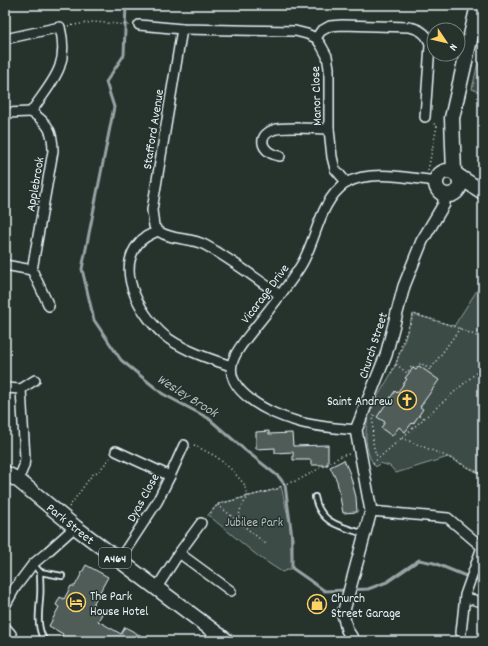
<svg xmlns="http://www.w3.org/2000/svg" width="488" height="646" font-family="Dekko,sans-serif">
  <style>
    .green { fill: #3e4b47; stroke: #939ea0 }
    .lines { fill: none; stroke-linecap: round; stroke-linejoin: round }
    .stream { stroke: #98a3a5; stroke-width: 3 }
    .building { fill: #505c59; stroke: #e8f1f8 }
    .service-casing { stroke: #e8f1f8; stroke-width: 8 }
    .minor-casing { stroke: #e8f1f8; stroke-width: 12 }
    .tertiary-casing { stroke: #e8f1f8; stroke-width: 14 }
    .primary-casing { stroke: #e8f1f8; stroke-width: 17 }
    .path { stroke: #e8f1f8; stroke-width: 1.5; stroke-dasharray: 1 3; stroke-linecap: butt }
    .service { stroke: #26332d; stroke-width: 4.5 }
    .minor { stroke: #26332d; stroke-width: 9 }
    .tertiary { stroke: #26332d; stroke-width: 11 }
    .primary { stroke: #26332d; stroke-width: 14 }
    .labels { text-anchor: middle; stroke-width: 3; stroke-linejoin: round; paint-order: stroke }
    .shield { fill: #26332d; stroke: #aeb8bb; stroke-width: 1 }
    .shield-label { font-size: 12px; font-weight: bold; fill: #e8f1f8 }
    .street-label { font-size: 13px; fill: #e8f1f8; stroke: #26332d }
    .poi-label { font-size: 13px; fill: #e8f1f8; stroke: #26332d; text-anchor: start }
    .park-label { font-size: 13px; fill: #b5bfc3; stroke: #26332d }
    .water-label { font-size: 14px; font-style: italic; fill: #b3bdc0; stroke: #26332d }
  </style>
  <rect width="100%" height="100%" fill="#26332d"/>
  <filter id="ink" filterUnits="userSpaceOnUse"><feTurbulence type="fractalNoise" baseFrequency=".025" numOctaves="2"/><feDisplacementMap in="SourceGraphic" scale="8" xChannelSelector="R" yChannelSelector="G"/><feConvolveMatrix kernelMatrix="1 2 1 2 8 2 1 2 1" color-interpolation-filters="sRGB"/></filter>
  <g filter="url(#ink)">
    <!-- green -->
    <g class="green">
      <path d="M478 62 483 64V94L472 89Z"/>
      <path d="M483 281V475L448 457 396 473 390 466 380 463 376 467C369 459 367 450 366 439 364 407 385 390 396 363 403 347 407 330 413 314L454 326Z"/>
      <path d="M281 486 290 525 292 568 282 572 259 557 208 515 218 504 277 489Z"/>
    </g>
    <g class="lines">
      <!-- stream -->
      <path class="stream" d="M126 5 124 55 106 82 114 107 82 269 94 320 121 360 163 394 208 418 245 450 279 477 285 485 292 537V568L325 591 368 589 387 582 419 560 434 563 483 583"/>
    </g>
    <!-- building -->
    <g class="building">
      <path d="M419 366 439 380 420 407 423 409 413 424 412 423 405 432 399 427 392 436 381 428 385 422 377 417 395 391 397 393 407 379 405 378 413 368 416 370Z"/>
      <path d="M269 431V434L292 433 293 446 328 445V465H311V460H293V452L275 453V448L256 449V432Z"/>
      <path d="M344 460 350 474 356 497 357 512 343 513 337 481 330 467Z"/>
      <path d="M86 565 108 577 91 608 102 614 98 621 121 634 125 627 151 641H67L61 638 63 634 49 626 59 607 56 605 60 597 64 599 71 586H75Z"/>
    </g>
    <g class="lines">
      <defs>
        <g id="service">
          <path d="M315 497C320 524 342 527 365 534"/>
          <path d="M33 564 40 572 62 576"/>
          <path d="M40 572C40 581 41 589 40 598 39 613 36 628 45 641"/>
        </g>
        <g id="minor">
          <path d="M139 25 182 29 295 31 307 34 316 38"/>
          <path d="M5 39 60 27C70 67 52 81 31 112"/>
          <path d="M5 113 31 112"/>
          <path d="M280 156C263 154 255 137 273 130 282 126 317 129 329 129"/>
          <path d="M347 183 335 169 332 157 329 129V68L327 56 321 45 316 38 321 31 330 26 342 25 409 27C420 29 428 34 430 45L425 117"/>
          <path d="M158 231 154 226 152 210 182 29"/>
          <path d="M5 265 32 270 53 151C53 131 48 123 31 112"/>
          <path d="M32 270 49 306"/>
          <path d="M231 366C210 359 188 352 169 339 144 321 114 273 138 244 143 237 151 234 158 231 173 241 190 237 205 245 231 259 255 278 280 295"/>
          <path d="M5 388 21 389 25 458 24 466 18 480"/>
          <path d="M21 389 35 380"/>
          <path d="M356 430C336 428 315 427 296 421 272 415 219 390 234 358 238 348 246 339 253 330 269 310 286 289 300 267 317 241 318 202 346 183 370 169 410 178 436 181"/>
          <path d="M116 451 170 476 157 502 119 560"/>
          <path d="M170 476 184 445"/>
          <path d="M371 511 448 518 482 547 465 595 461 633"/>
          <path d="M179 553 231 591"/>
          <path d="M156 589 179 553 201 523"/>
          <path d="M465 598 483 602"/>
          <path d="M5 606 15 588 33 564 45 554 75 527"/>
          <path d="M5 627 11 634 14 641"/>
        </g>
        <path id="tertiary" d="M354 641 347 630 343 614 371 511 356 430 386 355 404 286 422 241 444 204V194"/>
        <g id="primary">
          <circle cx="448" cy="183" r="12"/>
          <path d="M454 173 452 118 478 5"/>
          <path d="M458 176 483 192"/>
          <path d="M5 473 18 480 75 527 227 641"/>
        </g>
      </defs>
      <!-- service casing -->
      <use href="#service" class="service-casing"/>
      <!-- minor casing -->
      <use href="#minor" class="minor-casing"/>
      <!-- tertiary casing -->
      <use href="#tertiary" class="tertiary-casing"/>
      <!-- primary casing -->
      <use href="#primary" class="primary-casing"/>
      <!-- path -->
      <g class="path">
        <path d="M68 26 93 22 130 25"/>
        <path d="M478 62 483 64"/>
        <path d="M428 170 437 126 433 123"/>
        <path d="M460 328 430 370 421 363 416 368 412 366 407 373 396 364 403 340 414 314C437 321 460 327 482 339L483 338"/>
        <path d="M391 373 396 364"/>
        <path d="M374 415C372 429 371 446 378 458"/>
        <path d="M419 416 424 418"/>
        <path d="M402 438 448 457 483 475"/>
        <path d="M194 445 217 457 233 471 244 484 248 497 241 507 238 520"/>
        <path d="M373 463 483 367"/>
        <path d="M218 505 266 544"/>
        <path d="M69 507 92 475 99 471 110 458"/>
        <path d="M208 516 218 504 277 489C283 484 289 482 297 481L343 455 350 454"/>
      </g>
      <!-- service -->
      <use href="#service" class="service"/>
      <!-- minor -->
      <use href="#minor" class="minor"/>
      <!-- tertiary -->
      <use href="#tertiary" class="tertiary"/>
      <!-- primary -->
      <use href="#primary" class="primary"/>
    </g>
  </g>
  <!-- icons -->
  <defs>
    <symbol id="church-ring" viewBox="-11 -11 22 22"><circle r="9.5" fill="#26332d" stroke="#ffd166" stroke-width="1.5"/><path d="M-1.2-6h2.4v3.5h3.3v2.4h-3.3V6h-2.4V-.1h-3.3v-2.4h3.3Z" fill="#ffd166"/></symbol>
    <symbol id="hotel-ring" viewBox="-11 -11 22 22"><circle r="9.5" fill="#26332d" stroke="#ffd166" stroke-width="1.5"/><path d="M-6-4.5h1.5V1H6V5H4.5V3h-9V5H-6ZM-4 0a1.8 1.8 0 1 1 3.6 0ZM.5 0V-2.5h3Q6-2.5 6 0Z" fill="#ffd166"/></symbol>
    <symbol id="shop-ring" viewBox="-11 -11 22 22"><circle r="9.5" fill="#26332d" stroke="#ffd166" stroke-width="1.5"/><path d="M-5-2.5h2.3a2.7 3.5 0 0 1 5.4 0H5L5.5 6h-11ZM-1.5-2.5h3a1.5 2.3 0 0 0-3 0Z" fill="#ffd166"/></symbol>
  </defs>
  <g fill-rule="evenodd">
    <use href="#church-ring" x="396" y="389" width="22" height="22"/>
    <use href="#hotel-ring" x="65" y="591" width="22" height="22"/>
    <use href="#shop-ring" x="306" y="593" width="22" height="22"/>
  </g>
  <g class="labels">
    <!-- shield labels -->
    <rect class="shield" x="99" y="548" width="32" height="20" rx="3"/>
    <g class="shield-label">
      <text x="115" y="562">A464</text>
    </g>
    <!-- street labels -->
    <g class="street-label">
      <text transform="translate(315 96) rotate(-92)" y="5">Manor Close</text>
      <text transform="translate(152 129) rotate(-81)" y="5">Stafford Avenue</text>
      <text transform="translate(34 184) rotate(-80)" y="5">Applebrook</text>
      <text transform="translate(264 293) rotate(-53)" y="5">Vicarage Drive</text>
      <text transform="translate(372 345) rotate(-72)" y="5">Church Street</text>
      <text transform="translate(142 497) rotate(-61)" y="5">Dyas Close</text>
      <text transform="translate(71 523) rotate(39)" y="5">Park Street</text>
    </g>
    <!-- poi labels -->
    <g class="poi-label">
      <text x="393" y="405" text-anchor="end">Saint Andrew</text>
      <text x="90" y="600">The Park<tspan x="90" dy="15">House Hotel</tspan></text>
      <text x="331" y="602">Church<tspan x="331" dy="15">Street Garage</tspan></text>
    </g>
    <!-- park labels -->
    <g class="park-label">
      <text x="254" y="526">Jubilee Park</text>
    </g>
    <!-- water labels -->
    <g class="water-label">
      <text transform="translate(188 395) rotate(32)" y="5">Wesley Brook</text>
    </g>
  </g>
  <!-- margin -->
  <rect width="488" height="646" fill="none" stroke="#26332d" stroke-width="20"/>
  <rect x="10" y="10" width="468" height="626" fill="none" stroke="#e8f1f8" stroke-width="1.5" filter="url(#ink)"/>
  <!-- north arrow -->
  <g transform="translate(446 42) rotate(125)"><circle r="19" fill="#26332d" stroke="#747f7e"/>
  <path d="M0-3L7 15L0 10L-7 15Z" fill="#ffd166"/>
  <text y="-6" font-size="11" font-weight="bold" text-anchor="middle" fill="#e8f1f8">N</text>
  </g>
</svg>
